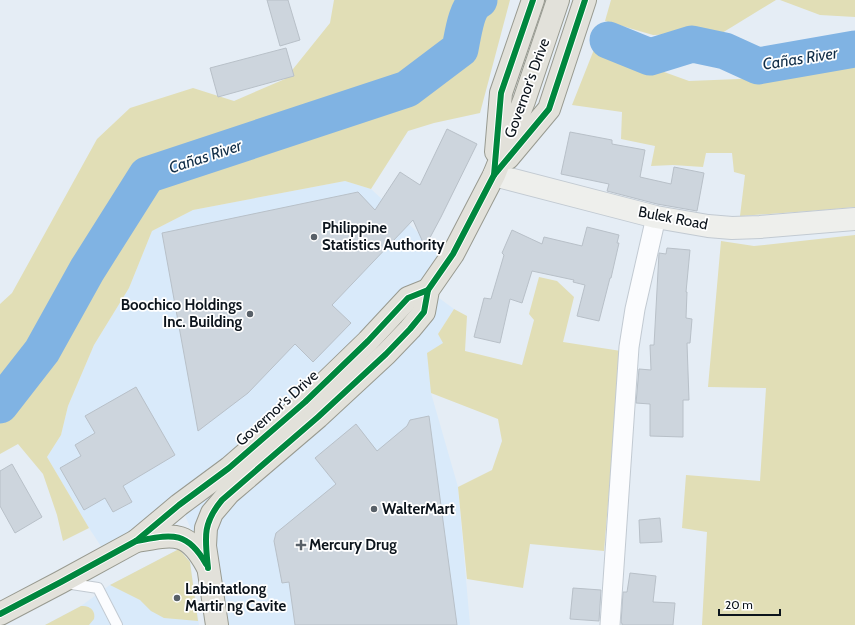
<svg xmlns="http://www.w3.org/2000/svg" width="855" height="625" font-family="Cabin,sans-serif">
  <style>
    .built { fill: #d9eafa }
    .green { fill: #e1deb6 }
    .lines { fill: none; stroke-linecap: round; stroke-linejoin: round }
    .river { stroke: #80b3e3; stroke-width: 37 }
    .building { fill: #cdd5dd; stroke: #b8c0c8 }
    .service-casing { stroke: #c2cad2; stroke-width: 12 }
    .minor-casing { stroke: #c2cad2; stroke-width: 21 }
    .secondary-casing { stroke: #c2cad2; stroke-width: 24 }
    .primary-casing { stroke: #989a90; stroke-width: 24 }
    .service { stroke: #fbfcfe; stroke-width: 10 }
    .minor { stroke: #fbfcfe; stroke-width: 19 }
    .secondary { stroke: #eeefec; stroke-width: 22 }
    .primary { stroke: #e2e1da; stroke-width: 22 }
    .cycleway-casing { stroke: #fff; stroke-width: 8 }
    .cycleway { stroke: #00873e; stroke-width: 6 }
    .poi-dot { fill: #586068; stroke: #fff; stroke-width: 1.5 }
    .labels { text-anchor: middle; stroke-width: 3.5; stroke-linejoin: round; paint-order: stroke }
    .street-label { font-size: 15px; fill: #0c141c; stroke: #fff }
    .poi-label { font-size: 15px; font-weight: bold; fill: #0c141c; stroke: #fff; text-anchor: start }
    .water-label { font-size: 16px; font-style: italic; fill: #112e48; stroke: #fff }
  </style>
  <rect width="100%" height="100%" fill="#e5edf5"/>
  <!-- built -->
  <g class="built">
    <path d="M345 181 371 189 425 239 453 254 428 290 454 309 438 334 443 342 431 393 458 487 470 625H216L208 568 184 513 108 557 89 528 47 457 61 435 68 406 94 345 129 288 152 231 193 210Z"/>
    <path d="M179 549 190 562 199 625H45L81 606 110 585Z"/>
  </g>
  <!-- green -->
  <g class="green">
    <path d="M334 0H510L480 113 434 123 408 131 371 189 345 181 193 210 152 231 129 288 94 345 68 406 61 435 47 457 89 528 63 541 57 515 43 474 18 444 0 454V304L12 293 97 139 130 108 193 88 234 101 285 79 330 23Z"/>
    <path d="M611 0H776L722 33 653 35 605 21Z"/>
    <path d="M780 0H855V17L820 15Z"/>
    <path d="M595 47 689 81 739 79 855 61V207L824 210 740 216 745 175 734 172 732 153H706L703 167 673 165 651 166 655 146 621 139 622 112 572 105Z"/>
    <path d="M855 235V625H702L707 532 682 528 686 475 760 481 766 388 708 387 721 241 754 246Z"/>
    <path d="M539 277 557 281 574 297 563 342 621 351 604 551 530 544 523 588 467 579 458 487 492 470 502 441 498 419 431 393 427 353 443 343 438 334 454 309 467 316 465 351 522 365 534 320 529 314Z"/>
    <path d="M179 549 190 562 198 621 164 618 151 611 140 600 110 585Z"/>
    <path d="M81 606C90 605 96 611 94 619L89 625H45Z"/>
  </g>
  <g class="lines">
    <!-- river -->
    <g class="river">
      <path d="M608 40 650 57 692 44 725 51 758 66 855 49"/>
      <path d="M0 405 42 351 87 270 147 175 407 89 460 49C463 35 466 7 479 0"/>
    </g>
  </g>
  <!-- building -->
  <g class="building">
    <path d="M267 0H288L300 40 280 46Z"/>
    <path d="M286 48 294 76 218 97 210 68Z"/>
    <path d="M447 129 477 144 441 217 425 247 413 220 332 305 351 323 313 362 295 344 248 393 198 431 162 233 358 192 375 210 400 172 420 185Z"/>
    <path d="M570 132 612 140V144L645 150 640 177 671 184 674 167 704 173 697 211 657 204 607 191 609 184 561 174Z"/>
    <path d="M587 227 619 235 617 243H619L611 278H610L599 321 577 316 585 285 573 282 574 280 532 271 522 303 510 299 500 343 474 337 484 298 491 299 504 255 502 253 512 230 542 244 544 237 582 246Z"/>
    <path d="M667 248 690 250 686 292H687L686 318 692 319 690 343H687L689 400H683V437L650 436V404L636 403 639 369 651 370 650 345H654L659 253 666 254Z"/>
    <path d="M136 387 175 455 123 486 132 502 113 512 105 498 84 510 60 468 81 456 75 445 95 433 85 416Z"/>
    <path d="M429 416 457 625H295L289 582 282 583 274 541 276 533 336 484 315 458 356 424 377 451 407 426 410 420Z"/>
    <path d="M12 464 42 517 15 533 0 506V471Z"/>
    <path d="M660 518 662 542 640 543 639 520Z"/>
    <path d="M630 573 656 576 653 602 675 603 673 625H622V623H621L623 592H627Z"/>
    <path d="M573 588 601 590 599 621 570 619Z"/>
  </g>
  <g class="lines">
    <defs>
      <path id="service" d="M65 583 98 588 117 625"/>
      <path id="minor" d="M610 625 629 347 635 309 656 217"/>
      <path id="secondary" d="M494 175 656 217 708 226 732 228 760 227 855 219"/>
      <g id="primary">
        <path d="M496 152 501 93 533 0"/>
        <path d="M508 158 549 109 585 0"/>
        <path d="M136 541C173 535 187 529 207 566"/>
        <path d="M0 614 61 582 136 541 179 505 229 468 305 402 368 341 408 298 428 290"/>
        <path d="M217 625 205 546 206 528 212 513 229 493 318 417 386 354 410 329 424 312 428 290 453 254 494 175 524 101 558 0"/>
      </g>
    </defs>
    <!-- service casing -->
    <use href="#service" class="service-casing"/>
    <!-- minor casing -->
    <use href="#minor" class="minor-casing"/>
    <!-- secondary casing -->
    <use href="#secondary" class="secondary-casing"/>
    <!-- primary casing -->
    <use href="#primary" class="primary-casing"/>
    <!-- service -->
    <use href="#service" class="service"/>
    <!-- minor -->
    <use href="#minor" class="minor"/>
    <!-- secondary -->
    <use href="#secondary" class="secondary"/>
    <!-- primary -->
    <use href="#primary" class="primary"/>
    <defs>
      <g id="cycleway">
        <path d="M494 175 501 93 533 0"/>
        <path d="M136 541C170 535 186 529 206 564"/>
        <path d="M208 568C205 538 202 524 222 500L318 417 386 354 410 329 424 312 428 290 453 254 494 175 549 109 585 0"/>
        <path d="M0 614 61 582 136 541 179 505 229 468 305 402 368 341 408 298 428 290"/>
      </g>
    </defs>
    <!-- cycleway casing -->
    <use href="#cycleway" class="cycleway-casing"/>
    <!-- cycleway -->
    <use href="#cycleway" class="cycleway"/>
  </g>
  <!-- markers -->
  <g class="poi-dot">
    <circle cx="314" cy="237" r="4"/>
    <circle cx="250" cy="314" r="4"/>
    <circle cx="374" cy="509" r="4"/>
    <path d="M299 539h4v4h4v4h-4v4h-4v-4h-4v-4h4z"/>
    <circle cx="177" cy="598" r="4"/>
  </g>
  <g class="labels">
    <!-- street labels -->
    <g class="street-label">
      <text transform="translate(527 88) rotate(-70)" y="5">Governor's Drive</text>
      <text transform="translate(673 218) rotate(11)" y="5">Bulek Road</text>
      <text transform="translate(277 408) rotate(-42)" y="5">Governor's Drive</text>
    </g>
    <!-- poi labels -->
    <g class="poi-label">
      <text x="322" y="233">Philippine<tspan x="322" dy="17">Statistics Authority</tspan></text>
      <text x="242" y="310" text-anchor="end">Boochico Holdings<tspan x="242" dy="17">Inc. Building</tspan></text>
      <text x="382" y="514">WalterMart</text>
      <text x="309" y="550">Mercury Drug</text>
      <text x="185" y="594">Labintatlong<tspan x="185" dy="17">Martir ng Cavite</tspan></text>
    </g>
    <!-- water labels -->
    <g class="water-label">
      <text transform="translate(800 58) rotate(-9)" y="6">Cañas River</text>
      <text transform="translate(205 156) rotate(-18)" y="6">Cañas River</text>
    </g>
  </g>
  <!-- scale -->
  <path d="M719 609v6h61v-6" fill="none" stroke="#0c141c" stroke-width="2"/>
  <text x="725" y="609" font-size="12" fill="#0c141c" stroke="#ffffff" stroke-width="3" paint-order="stroke">20 m</text>
</svg>
